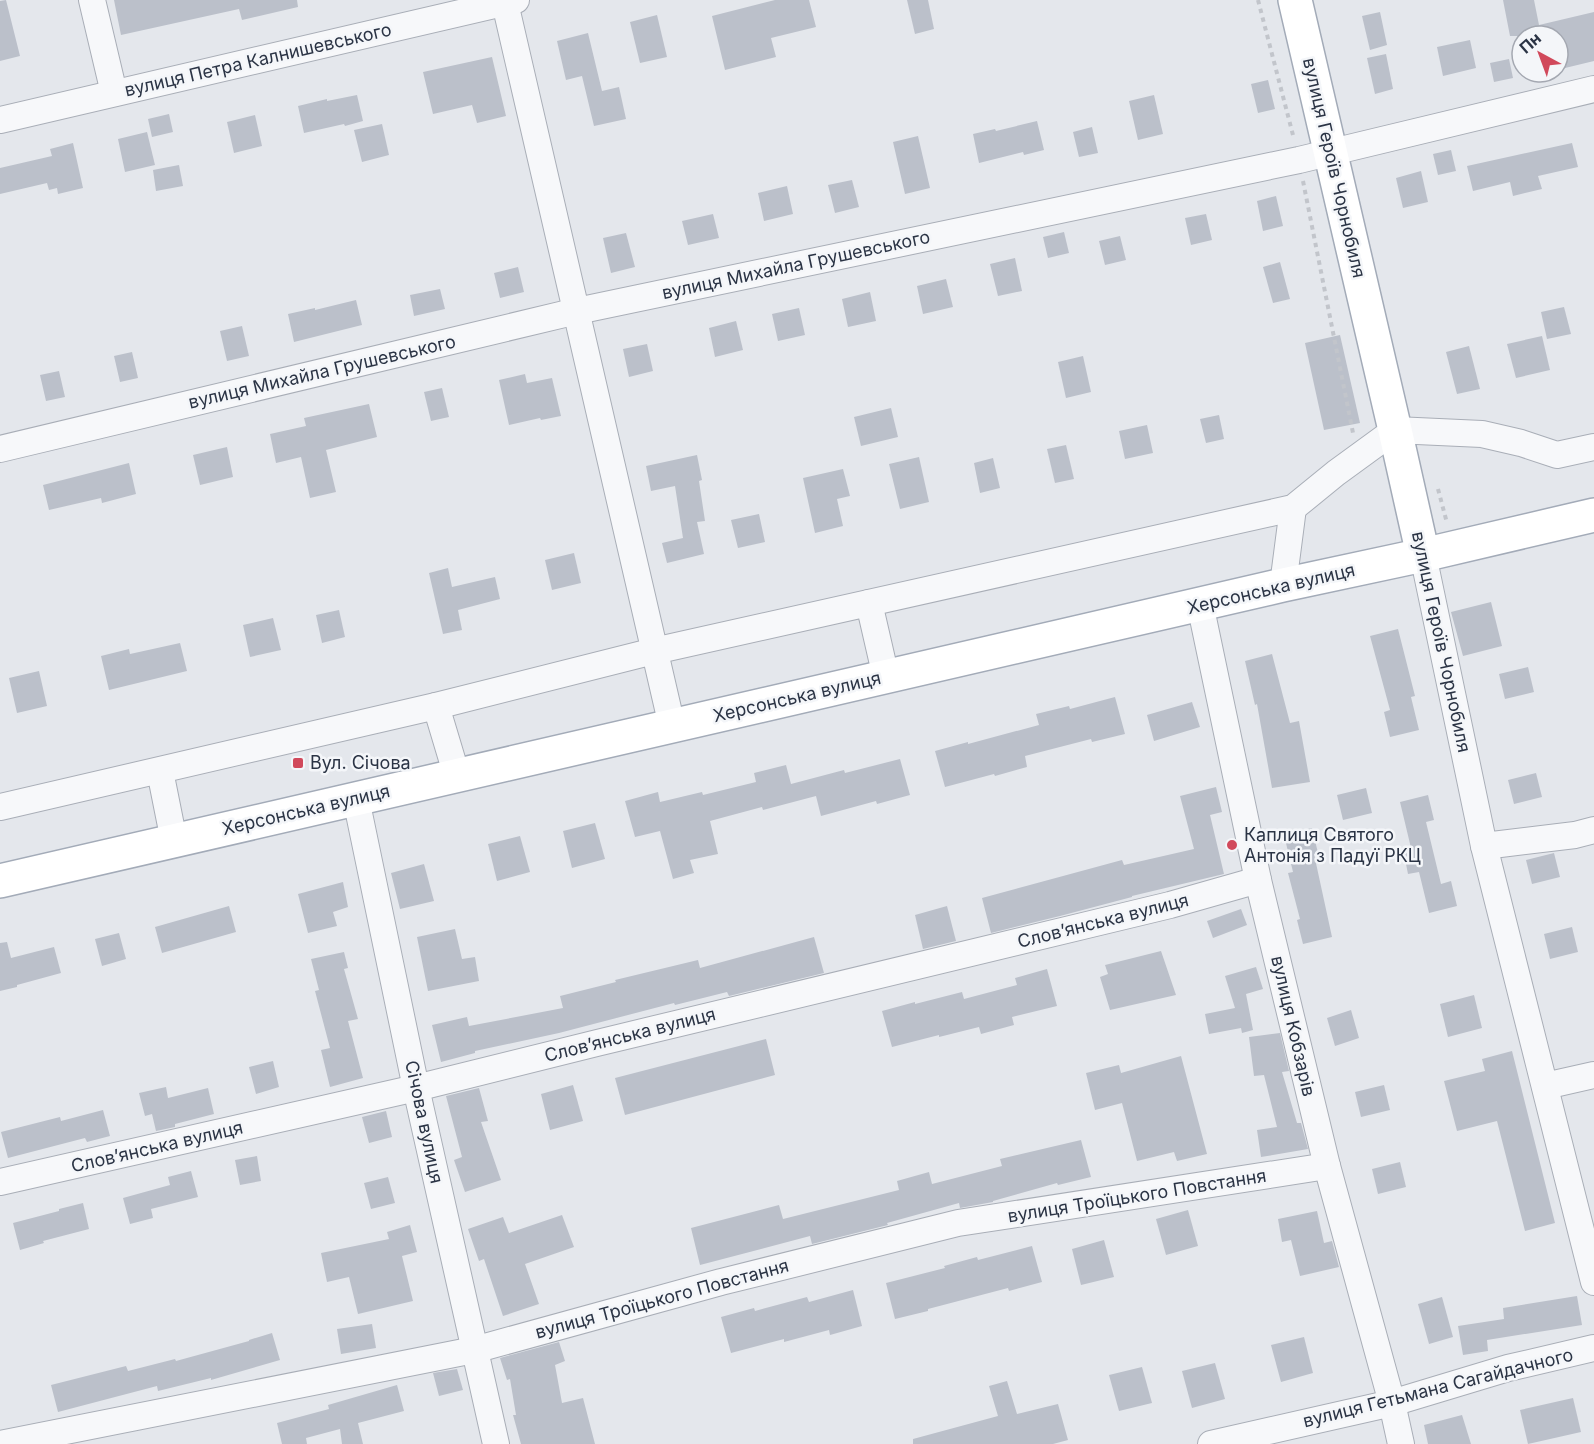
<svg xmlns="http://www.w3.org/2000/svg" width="1594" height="1444" font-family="Inter,sans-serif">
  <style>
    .building { fill: #bbc0ca }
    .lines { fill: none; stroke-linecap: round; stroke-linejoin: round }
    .minor-casing { stroke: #a9aeb7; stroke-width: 28 }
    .major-casing { stroke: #a3abb8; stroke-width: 36 }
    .path { stroke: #c2c5cb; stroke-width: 4; stroke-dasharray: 4.5 4.5; stroke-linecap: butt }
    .minor { stroke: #f7f8fa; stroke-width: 26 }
    .major { stroke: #fff; stroke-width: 33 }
    .poi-dot { fill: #d1495b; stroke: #f4f6f9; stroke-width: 2 }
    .labels { text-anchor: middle; stroke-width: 5; stroke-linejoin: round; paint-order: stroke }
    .street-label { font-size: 18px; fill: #2b3445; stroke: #f4f6f9 }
    .poi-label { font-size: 18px; fill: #2b3445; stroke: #f4f6f9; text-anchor: start }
  </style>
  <rect width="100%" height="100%" fill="#e4e7ec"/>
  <!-- building -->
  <g class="building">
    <path d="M6 0 20 56 0 61V1Z"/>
    <path d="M114 0H297L298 7 242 20 239 9 121 35Z"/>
    <path d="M775 0H809L816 27 771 38 776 57 725 70 712 16Z"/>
    <path d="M907 0H928L934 29 915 34Z"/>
    <path d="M1503 0H1534L1539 25 1594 12V61L1565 68 1558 36H1510Z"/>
    <path d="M1380 12 1387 45 1370 50 1362 16Z"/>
    <path d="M657 15 667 57 640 63 630 22Z"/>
    <path d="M588 33 602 91 619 87 626 119 594 126 582 76 566 80 557 41Z"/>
    <path d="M1470 40 1476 68 1443 76 1437 47Z"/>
    <path d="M1386 54 1393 89 1375 94 1367 58Z"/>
    <path d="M492 57 506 116 477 123 472 105 433 114 423 72Z"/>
    <path d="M1509 59 1513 78 1494 82 1490 63Z"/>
    <path d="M1268 80 1275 109 1258 113 1251 84Z"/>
    <path d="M357 95 363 121 345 126 344 124 304 133 298 106 327 99V101Z"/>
    <path d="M1154 95 1163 134 1138 140 1129 101Z"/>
    <path d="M169 114 173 132 152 137 148 119Z"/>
    <path d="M255 115 262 146 234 153 227 122Z"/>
    <path d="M1037 121 1044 150 1024 155 1023 152 979 163 973 134 995 129 996 131Z"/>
    <path d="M382 124 389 155 362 162 354 130Z"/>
    <path d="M1092 127 1098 153 1079 157 1073 132Z"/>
    <path d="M147 132 155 165 125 172 118 139Z"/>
    <path d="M918 136 930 188 905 194 893 142Z"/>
    <path d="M73 143 83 188 58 194 57 188 49 190 47 183 0 194V168L52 156 50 149Z"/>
    <path d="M1572 143 1578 167 1538 176 1542 189 1513 196 1510 182 1473 191 1467 166Z"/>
    <path d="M1451 150 1456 171 1438 175 1433 154Z"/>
    <path d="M179 165 183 186 156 191 153 170Z"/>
    <path d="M1421 171 1428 202 1403 208 1396 178Z"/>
    <path d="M852 180 859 207 835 213 828 185Z"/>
    <path d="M787 186 793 214 764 221 758 193Z"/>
    <path d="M1276 196 1283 226 1263 231 1257 201Z"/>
    <path d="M713 214 719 238 688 245 682 221Z"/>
    <path d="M1206 214 1212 240 1191 245 1185 218Z"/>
    <path d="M1064 232 1069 253 1048 258 1043 237Z"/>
    <path d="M626 233 635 267 611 273 603 238Z"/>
    <path d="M1120 236 1126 260 1105 265 1099 241Z"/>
    <path d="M1015 258 1022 291 998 296 990 264Z"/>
    <path d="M1280 262 1290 299 1273 303 1263 267Z"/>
    <path d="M518 267 524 292 500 298 494 273Z"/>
    <path d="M946 279 953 307 923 314 917 286Z"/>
    <path d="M440 289 445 309 414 316 410 295Z"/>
    <path d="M870 292 876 321 848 327 842 299Z"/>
    <path d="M356 300 362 325 294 342 288 314 315 308V310Z"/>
    <path d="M1564 307 1571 334 1547 339 1541 312Z"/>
    <path d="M799 308 805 335 778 341 772 314Z"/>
    <path d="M736 321 743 350 715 357 709 328Z"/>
    <path d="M242 326 249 356 227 361 220 331Z"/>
    <path d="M1340 335 1360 423 1324 430 1305 343Z"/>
    <path d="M1542 336 1550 370 1516 378 1507 344Z"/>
    <path d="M647 344 653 371 629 377 623 349Z"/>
    <path d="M1469 346 1480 389 1457 394 1446 352Z"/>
    <path d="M132 352 138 378 120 382 114 356Z"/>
    <path d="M1083 356 1091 392 1066 398 1058 362Z"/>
    <path d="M59 371 65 397 46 401 40 375Z"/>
    <path d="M525 374 527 383 552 378 561 416 541 420 540 418 509 425 499 380Z"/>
    <path d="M442 388 449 417 431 421 424 392Z"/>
    <path d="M369 404 377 437 326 450 336 492 310 498 301 457 276 463 270 434 306 426 304 418Z"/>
    <path d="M891 408 898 437 861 446 854 417Z"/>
    <path d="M1219 415 1224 439 1206 443 1200 419Z"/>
    <path d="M1147 425 1153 453 1125 459 1119 431Z"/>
    <path d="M1066 445 1074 479 1055 483 1047 449Z"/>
    <path d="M227 447 233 477 200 485 193 455Z"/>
    <path d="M697 455 702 480 699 481 705 521 697 522 704 554 667 563 662 543 683 538 675 486 651 491 646 466Z"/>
    <path d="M919 457 929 502 900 509 889 464Z"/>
    <path d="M993 458 1000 488 980 493 974 463Z"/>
    <path d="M129 463 136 494 102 503 101 498 49 510 43 485Z"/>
    <path d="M843 469 850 496 837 499 843 526 815 533 803 478Z"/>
    <path d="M759 514 765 542 738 548 731 520Z"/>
    <path d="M574 553 581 583 552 590 545 560Z"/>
    <path d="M448 568 452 587 495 577 500 599 458 610 462 630 443 634 429 573Z"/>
    <path d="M1491 602 1502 646 1463 656 1451 612Z"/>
    <path d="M339 610 345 637 322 643 316 615Z"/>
    <path d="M273 618 281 650 250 657 243 625Z"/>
    <path d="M1398 629 1415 696 1411 697 1419 730 1390 737 1384 712 1390 710 1370 636Z"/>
    <path d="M180 643 187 671 109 690 101 656 129 649 130 654Z"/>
    <path d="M1272 654 1290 723 1299 721 1310 782 1272 788 1257 704 1255 705 1245 661Z"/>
    <path d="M1528 667 1534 692 1505 699 1499 674Z"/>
    <path d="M39 671 47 706 17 713 9 678Z"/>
    <path d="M1115 697 1125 734 1092 742 1091 739 1025 756 1027 767 995 776 994 774 945 787 935 751 968 742V744L1039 725 1036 714 1069 706 1070 709Z"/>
    <path d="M1192 702 1200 727 1154 741 1147 715Z"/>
    <path d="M900 759 910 795 877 804 876 801 821 816 816 796 763 810 762 807 710 821 718 854 690 860 694 873 673 879 660 831 635 837 625 801 658 792 660 802 702 792 703 795 756 782 754 773 786 765 791 784 844 770 845 773Z"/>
    <path d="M1536 773 1542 797 1514 804 1508 780Z"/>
    <path d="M1216 787 1222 812 1210 815 1224 874 1132 896V897L1060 916 991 933 982 898 1122 860 1124 865 1194 849 1180 796Z"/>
    <path d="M1366 788 1372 813 1343 820 1337 795Z"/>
    <path d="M1428 795 1434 820 1426 822 1441 884 1451 881 1457 906 1429 913 1419 872 1408 874 1403 849 1411 848 1400 802Z"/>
    <path d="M595 823 605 859 572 868 563 831Z"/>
    <path d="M1312 828 1318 853 1314 854 1332 937 1303 944 1297 920 1300 919 1288 873 1293 872 1284 835Z"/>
    <path d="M520 836 530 872 497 881 488 844Z"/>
    <path d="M1554 853 1560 877 1532 884 1526 860Z"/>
    <path d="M424 864 434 901 400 909 391 873Z"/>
    <path d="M343 882 348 907 333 912 337 926 308 933 298 894Z"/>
    <path d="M229 906 236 932 162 953 155 927Z"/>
    <path d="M947 906 956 941 923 949 915 915Z"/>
    <path d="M1241 909 1247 925 1213 938 1207 921Z"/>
    <path d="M1572 927 1578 952 1550 959 1544 934Z"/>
    <path d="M455 929 462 959 475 957 479 981 428 991 417 937Z"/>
    <path d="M119 933 126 959 102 966 95 939Z"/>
    <path d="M814 937 824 973 729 996 727 992 675 1005 674 1003 559 1033 475 1051V1053L441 1062 432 1025 467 1017 469 1026 563 1008 560 996 616 982 615 980 698 960 700 968Z"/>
    <path d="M7 942 11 958 54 947 61 973 17 985V987L0 991V943Z"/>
    <path d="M1161 951 1176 995 1110 1010 1100 977 1108 974 1105 965Z"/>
    <path d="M344 952 348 968 344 969 358 1019 348 1021 363 1078 330 1087 321 1050 330 1048 315 991 319 990 311 959Z"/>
    <path d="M1256 967 1263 989 1246 994 1253 1030 1242 1033 1241 1028 1209 1034 1205 1014 1235 1008 1225 976Z"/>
    <path d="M1047 969 1057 1006 1012 1017 1014 1025 981 1034 979 1027 939 1037V1035L892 1047 882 1011 915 1002V1004L962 992 964 999 1017 985 1015 978Z"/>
    <path d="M1474 995 1482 1028 1448 1037 1440 1004Z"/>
    <path d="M1351 1010 1359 1038 1335 1046 1327 1018Z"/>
    <path d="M1280 1033 1289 1071 1282 1072 1297 1123H1301L1308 1149 1261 1157 1257 1130 1277 1127 1264 1075 1254 1076 1249 1037Z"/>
    <path d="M766 1039 775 1075 625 1115 615 1078Z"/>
    <path d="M1512 1051 1555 1223 1525 1231 1497 1121 1457 1131 1444 1081 1485 1071 1482 1059Z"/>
    <path d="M1181 1056 1207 1154 1177 1161 1174 1152 1137 1161 1122 1103 1095 1110 1086 1073 1119 1065 1121 1073Z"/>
    <path d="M273 1061 279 1087 256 1094 249 1067Z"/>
    <path d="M573 1085 583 1121 550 1130 541 1094Z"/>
    <path d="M1384 1085 1390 1110 1361 1117 1355 1092Z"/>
    <path d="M166 1087 168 1098 208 1088 214 1114 175 1124V1127L156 1131 152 1114 145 1116 139 1093Z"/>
    <path d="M479 1088 488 1121 481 1122 501 1180 465 1192 454 1160 462 1157 446 1096Z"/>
    <path d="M103 1110 110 1136 87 1142 85 1138 8 1158 1 1132 60 1117 61 1121Z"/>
    <path d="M386 1111 392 1137 369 1143 362 1117Z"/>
    <path d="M1081 1140 1091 1177 1058 1185 1057 1183 993 1201V1202L960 1208 959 1203 887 1223 888 1225 812 1244 810 1236 700 1265 691 1228 779 1205 783 1219 899 1190 897 1181 929 1172 932 1184 1002 1166 1000 1159Z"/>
    <path d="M257 1156 261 1181 240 1185 235 1160Z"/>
    <path d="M1400 1162 1406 1187 1378 1194 1372 1169Z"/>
    <path d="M191 1171 198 1197 151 1209 153 1218 130 1224 123 1198 170 1185 168 1177Z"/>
    <path d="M388 1177 395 1203 371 1209 364 1183Z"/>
    <path d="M83 1203 89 1229 43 1241 44 1243 20 1250 13 1223 59 1211V1209Z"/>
    <path d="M1188 1210 1198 1246 1166 1255 1156 1219Z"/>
    <path d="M1317 1211 1324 1243 1332 1241 1339 1267 1300 1276 1291 1240 1282 1242 1278 1219Z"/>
    <path d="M562 1215 574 1247 525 1264 539 1304 503 1316 484 1259 479 1261 468 1229 503 1217 509 1233Z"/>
    <path d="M410 1225 417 1252 402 1256 413 1301 358 1314 349 1277 327 1282 321 1253 389 1239 387 1232Z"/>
    <path d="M1104 1240 1114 1277 1081 1285 1072 1249Z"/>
    <path d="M1032 1246 1042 1282 1009 1291 1008 1288 928 1309V1311L895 1319 886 1283 945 1268 944 1266 977 1257 978 1260Z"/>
    <path d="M853 1290 862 1326 830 1335 829 1330 784 1342V1339L731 1353 721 1317 754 1308 755 1311 807 1297 809 1302Z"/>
    <path d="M1577 1296 1582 1325 1487 1340 1488 1351 1463 1355 1458 1326 1504 1319 1503 1308Z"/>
    <path d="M1442 1297 1453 1337 1429 1344 1418 1304Z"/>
    <path d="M372 1324 376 1348 341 1354 337 1329Z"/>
    <path d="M272 1333 280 1360 211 1380V1378L158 1391 157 1386 58 1412 51 1385 126 1366 128 1371 175 1359 176 1361 249 1341V1340Z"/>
    <path d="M1304 1337 1313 1373 1281 1382 1271 1345Z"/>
    <path d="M559 1342 565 1361 555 1365 562 1403 583 1398 595 1444H521L513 1415H516L510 1379 507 1380 500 1358Z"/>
    <path d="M1215 1363 1225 1399 1192 1408 1182 1371Z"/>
    <path d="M1142 1367 1152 1403 1119 1411 1109 1375Z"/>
    <path d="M457 1369 463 1390 439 1396 433 1373Z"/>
    <path d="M1007 1381 1017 1414 1058 1404 1068 1440 1053 1444H913V1439L998 1416 989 1386Z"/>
    <path d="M397 1385 404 1411 358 1423 363 1444H342L340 1429 306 1438 307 1444H282L277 1423 329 1409 328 1405Z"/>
    <path d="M1573 1398 1581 1432 1528 1444 1520 1410Z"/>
    <path d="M1462 1415 1471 1444H1428L1424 1425Z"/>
  </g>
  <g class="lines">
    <defs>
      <g id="minor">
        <path d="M92 0 114 93"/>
        <path d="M505 3 672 726"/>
        <path d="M0 120 516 0"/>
        <path d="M0 449 577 311 1299 160 1594 89"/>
        <path d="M1423 555 1484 846 1594 1282"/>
        <path d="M1283 585 1293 508"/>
        <path d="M869 603 886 677"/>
        <path d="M1200 604 1258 880 1327 1166 1392 1403 1401 1444"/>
        <path d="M436 706 457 776"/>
        <path d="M160 771 174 841"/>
        <path d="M356 799 416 1088 496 1444"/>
        <path d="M0 807 436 706 654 651 1293 508 1336 473 1395 430 1482 434 1521 443 1557 455 1594 447"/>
        <path d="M1484 846 1575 835 1594 830"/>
        <path d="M1545 1086 1594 1075"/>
        <path d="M0 1182 416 1088 597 1043 1170 905 1258 880"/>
        <path d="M0 1444 474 1350 721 1282 958 1223 1327 1166"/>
        <path d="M1211 1444 1392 1403 1508 1368 1594 1348"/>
      </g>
      <g id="major">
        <path d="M1295 0 1395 430 1423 555"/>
        <path d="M0 881 1283 585 1423 555 1594 515"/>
      </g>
    </defs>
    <!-- minor casing -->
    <use href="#minor" class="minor-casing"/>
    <!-- major casing -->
    <use href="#major" class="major-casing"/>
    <!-- path -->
    <g class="path">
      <path d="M1258 0 1294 139"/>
      <path d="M1303 181 1353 433"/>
      <path d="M1438 489 1447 523"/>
    </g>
    <!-- minor -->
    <use href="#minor" class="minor"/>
    <!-- major -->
    <use href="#major" class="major"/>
  </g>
  <!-- markers -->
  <g class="poi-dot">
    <rect x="292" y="757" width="12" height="12" rx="3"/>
    <circle cx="1232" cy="845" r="6"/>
  </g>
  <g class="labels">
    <!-- street labels -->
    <g class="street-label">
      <text transform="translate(258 60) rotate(-13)" y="6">вулиця Петра Калнишевського</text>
      <text transform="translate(1334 168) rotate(77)" y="6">вулиця Героїв Чорнобиля</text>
      <text transform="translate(796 265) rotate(-12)" y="6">вулиця Михайла Грушевського</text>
      <text transform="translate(322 372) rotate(-13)" y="6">вулиця Михайла Грушевського</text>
      <text transform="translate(1271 589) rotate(-13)" y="6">Херсонська вулиця</text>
      <text transform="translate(1441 642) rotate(78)" y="6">вулиця Героїв Чорнобиля</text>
      <text transform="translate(797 697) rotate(-13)" y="6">Херсонська вулиця</text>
      <text transform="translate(306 810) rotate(-13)" y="6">Херсонська вулиця</text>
      <text transform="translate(1103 921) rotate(-14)" y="6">Словʼянська вулиця</text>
      <text transform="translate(1293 1026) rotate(77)" y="6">вулиця Кобзарів</text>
      <text transform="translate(630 1035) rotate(-14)" y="6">Словʼянська вулиця</text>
      <text transform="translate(424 1122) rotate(78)" y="6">Січова вулиця</text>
      <text transform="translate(157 1147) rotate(-13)" y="6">Словʼянська вулиця</text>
      <text transform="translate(1137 1196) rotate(-9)" y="6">вулиця Троїцького Повстання</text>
      <text transform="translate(662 1299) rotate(-15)" y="6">вулиця Троїцького Повстання</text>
      <text transform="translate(1438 1388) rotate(-14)" y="6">вулиця Гетьмана Сагайдачного</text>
    </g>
    <!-- poi labels -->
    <g class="poi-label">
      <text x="310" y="769">Вул. Січова</text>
      <text x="1244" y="841">Каплиця Святого<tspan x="1244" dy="21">Антонія з Падуї РКЦ</tspan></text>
    </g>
  </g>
  <!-- north arrow -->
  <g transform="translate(1540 54) rotate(319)"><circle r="28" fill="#f4f6f9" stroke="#a4a8b1" stroke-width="1.5"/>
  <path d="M0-4.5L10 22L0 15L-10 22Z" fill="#d1495b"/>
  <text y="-9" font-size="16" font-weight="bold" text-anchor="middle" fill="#2b3445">Пн</text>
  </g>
</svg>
